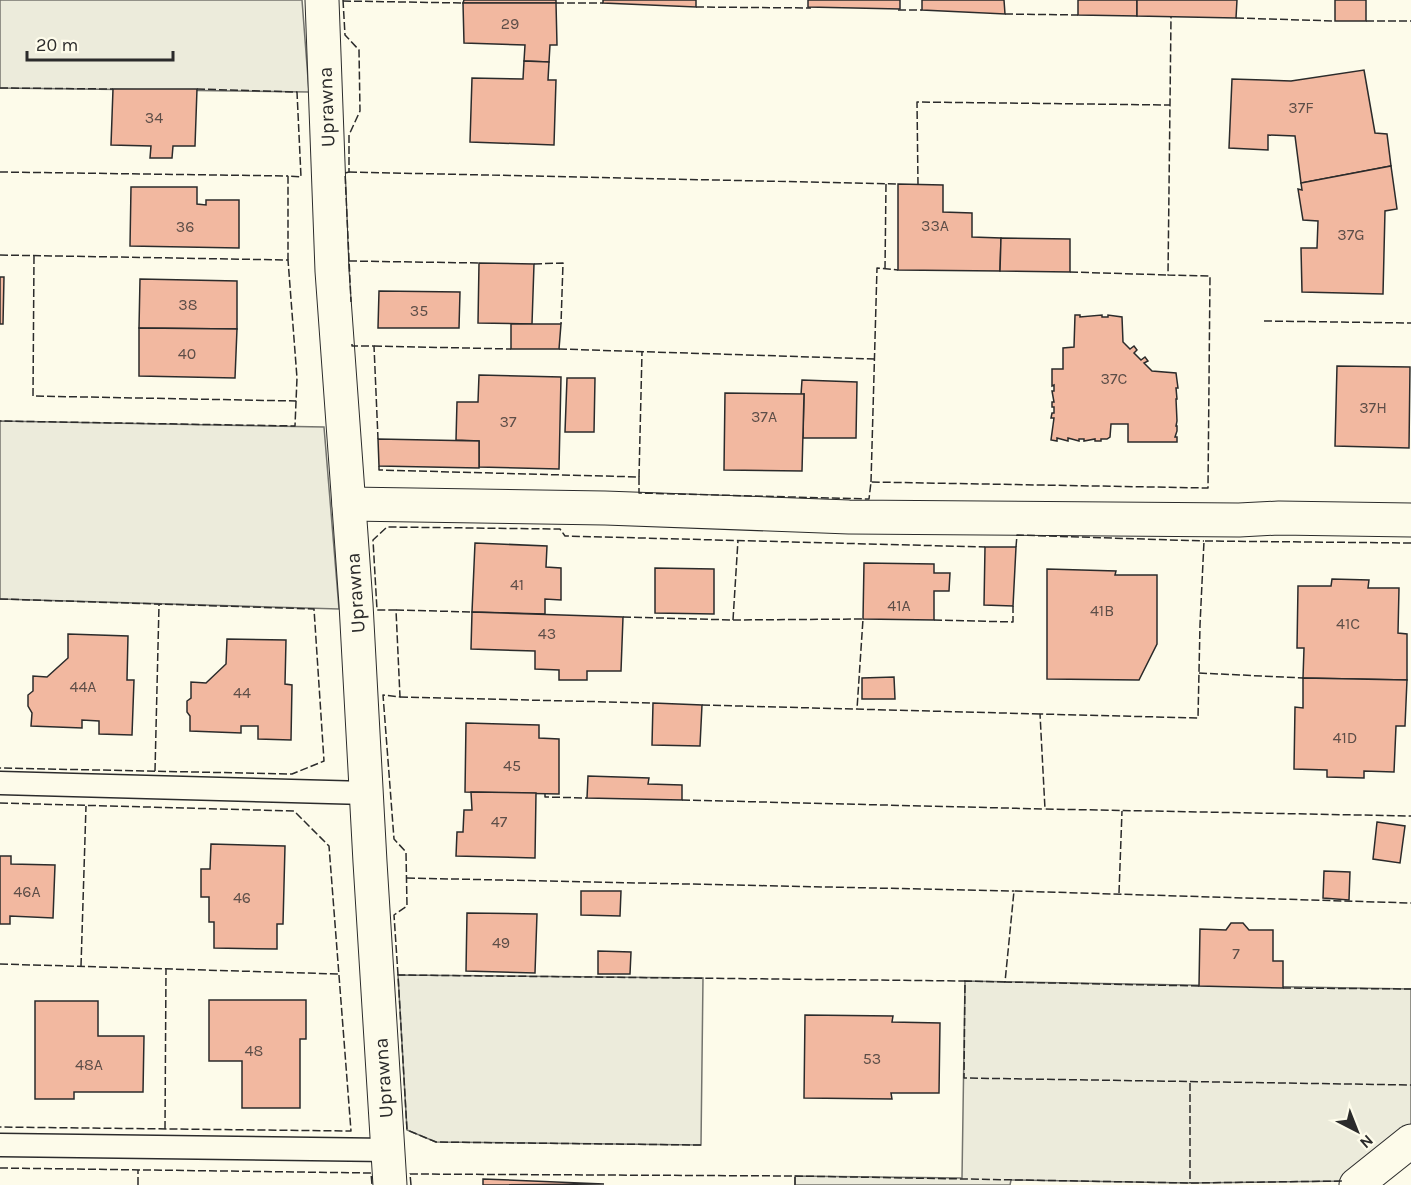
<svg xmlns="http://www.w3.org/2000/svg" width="1411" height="1185" font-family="Karla,sans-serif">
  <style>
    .green { fill: #ecebdb; stroke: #74746e; stroke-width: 1.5 }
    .building { fill: #f2b8a0; stroke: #2b2b2b; stroke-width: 1.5 }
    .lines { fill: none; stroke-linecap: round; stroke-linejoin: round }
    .lane-casing { stroke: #2b2b2b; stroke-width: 25 }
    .street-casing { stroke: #2b2b2b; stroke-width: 35 }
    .lane { stroke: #fdfbea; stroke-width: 22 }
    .street { stroke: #fdfbea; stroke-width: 33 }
    .fence { stroke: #2b2b2b; stroke-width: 1.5; stroke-dasharray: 8 3; stroke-linecap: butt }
    .labels { text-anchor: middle; stroke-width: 4.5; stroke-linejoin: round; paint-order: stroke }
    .number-label { font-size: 16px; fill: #5d4e48 }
    .street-label { font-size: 20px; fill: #2b2b2b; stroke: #fdfbea }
  </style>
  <rect width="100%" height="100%" fill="#fdfbea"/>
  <!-- green -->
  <g class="green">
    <path d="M0 0H302L309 92 0 88Z"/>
    <path d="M0 421 324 427 339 609 0 599Z"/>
    <path d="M398 975 703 978 701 1145 436 1142 407 1130Z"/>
    <path d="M965 981 1411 989V1131L1347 1181 1190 1183 1011 1180 1010 1185H795V1176L962 1178Z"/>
  </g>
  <!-- building -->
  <g class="building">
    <path d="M464 0H556V3H463Z"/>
    <path d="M603 0H696V7L603 3Z"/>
    <path d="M808 0H900V9L808 7Z"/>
    <path d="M922 0H1004L1005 14 922 10Z"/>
    <path d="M1078 0H1137V16L1078 15Z"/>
    <path d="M1137 0H1237L1236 18 1137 16Z"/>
    <rect x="1335" y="0" width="31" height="21"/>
    <path d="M463 3H556L557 45H550L549 62 524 61 525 45 464 43Z"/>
    <path d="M524 61 549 62 548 80H556L554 145 470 142 472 78 523 79Z"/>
    <path d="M1364 70 1375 133 1387 134 1391 166 1301 183 1295 136 1268 135V150L1229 148 1232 79 1291 81Z"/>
    <path d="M113 89H197L195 146H173L172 158H150L151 146 111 145Z"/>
    <path d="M1391 166 1397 209 1385 211 1383 294 1302 292 1301 248H1317L1318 221 1303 220 1298 189 1302 190 1301 183Z"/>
    <path d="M898 184 943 185V212L972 213V237L1001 238 1000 271 898 270Z"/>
    <path d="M131 187H197V204L206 205V200H239V248L130 246Z"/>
    <path d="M1001 238 1070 239V272L1000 271Z"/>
    <path d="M479 263 534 264 532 324 478 323Z"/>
    <path d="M0 277H4L3 324H0Z"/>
    <path d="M140 279 237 281V329L139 328Z"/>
    <path d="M379 291 460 292 459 328H378Z"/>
    <path d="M1075 315H1080V317L1102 315V317H1108V315L1122 317 1123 342 1130 349 1134 346 1137 350 1134 353 1141 360 1145 357 1148 361 1144 363 1152 371 1176 373 1178 388H1176L1177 399H1176L1177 421 1176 426H1177V431L1175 437H1177V442H1128V424H1111L1110 437 1107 439H1101V441H1095V439L1084 441V439H1079V441L1068 438V441L1057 438V441L1051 440 1054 418H1051L1052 413H1054V407H1052V402H1054L1052 391H1054V385L1052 386V369H1063V348L1074 347Z"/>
    <path d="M511 324H561L559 349H511Z"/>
    <path d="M139 328 237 329 235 378 139 376Z"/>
    <path d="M1337 366 1410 367 1409 448 1335 446Z"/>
    <path d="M479 375 561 377 559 469 479 467V441L456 440 457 402H478Z"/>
    <path d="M567 378H595L594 432H565Z"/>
    <path d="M802 380 857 382 856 438H803L804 394 801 395Z"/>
    <path d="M725 393 804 394 802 471 724 470Z"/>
    <path d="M378 439 479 441V468L379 466Z"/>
    <path d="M475 543 547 546 546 567 561 568V600L545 599V614L472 612Z"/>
    <path d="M985 547H1016L1013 606 984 605Z"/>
    <path d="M864 563 934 564V573H950L949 591H934V620L863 619Z"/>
    <path d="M655 568 714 569V614L655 613Z"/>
    <path d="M1047 569 1116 571 1115 575H1157V644L1139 680 1047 679Z"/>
    <path d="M1332 579 1369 580 1368 588H1399L1398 633 1407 634V680L1303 678 1304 648H1297L1298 586H1331Z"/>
    <path d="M472 612 623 617 621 671H587V680H559V670L535 669V651L471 649Z"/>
    <path d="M68 634 128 636 127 680H134L132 735 99 734V721L82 720V728L31 726 32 713 28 706V695L33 691V676L47 677 68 658Z"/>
    <path d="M227 639 286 640 285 684 292 685 291 740 258 739V726H241V733L190 731V716L187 712V701L191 698V682L206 683 226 664Z"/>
    <path d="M894 677 895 699H862V678Z"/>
    <path d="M1303 678 1407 680 1405 726H1396L1394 772 1364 771V778L1327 777V770L1294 769 1295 707 1303 708Z"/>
    <path d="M653 703 702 705 700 746 652 745Z"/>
    <path d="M466 723 539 725V738L559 739V794L465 792Z"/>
    <path d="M588 776 649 778 648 784 682 785V800L587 798Z"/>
    <path d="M471 792 536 793 535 858 456 856 457 832H463L464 810H472Z"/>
    <path d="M1377 822 1405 826 1400 863 1373 859Z"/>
    <path d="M211 844 285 846 283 924H277V949L214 948V922H209V897H201V869H210Z"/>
    <path d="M0 856H11V864L55 865 53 918 10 916V924H0Z"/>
    <path d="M1324 871 1350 872 1349 900 1323 898Z"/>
    <path d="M581 891H621L620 916 581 915Z"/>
    <path d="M467 913 537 914 535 973 466 971Z"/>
    <path d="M1231 923H1243L1249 930H1273V961H1283V988L1199 986 1200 929 1226 930Z"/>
    <path d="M598 951 631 952 630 974H598Z"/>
    <path d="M209 1000H306V1039H300V1108H242V1061H209Z"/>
    <path d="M35 1001H98V1036H144L143 1092H74V1099H35Z"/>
    <path d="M805 1015 893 1016 892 1022 940 1023 939 1093H891L892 1099 804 1098Z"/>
    <path d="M483 1179 604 1184 483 1185Z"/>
  </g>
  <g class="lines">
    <defs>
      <g id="lane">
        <path d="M0 783 366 793"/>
        <path d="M0 1145 388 1150"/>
      </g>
      <g id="street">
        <path d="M322 0 332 271 356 604 370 862 390 1185"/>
        <path d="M349 504 605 508 849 517 1239 520 1279 518 1411 520"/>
        <path d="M1356 1185 1411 1141"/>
      </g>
    </defs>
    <!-- lane casing -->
    <use href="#lane" class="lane-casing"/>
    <!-- street casing -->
    <use href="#street" class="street-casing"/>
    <!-- lane -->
    <use href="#lane" class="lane"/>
    <!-- street -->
    <use href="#street" class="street"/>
    <!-- fence -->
    <g class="fence">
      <path d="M343 0 345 35 359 50 360 111 349 135V172L345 173 351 302"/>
      <path d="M343 1 463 3"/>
      <path d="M556 3H603"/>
      <path d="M696 7 811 8"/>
      <path d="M898 10H922"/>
      <path d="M1005 14 1078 15"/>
      <path d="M1236 18 1335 21"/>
      <path d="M1366 21H1411"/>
      <path d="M0 88 113 89"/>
      <path d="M197 89 297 92 301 177 288 176V260"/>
      <path d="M0 172 288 176"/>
      <path d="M349 172 898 184"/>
      <path d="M918 185 917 102 1170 105"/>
      <path d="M0 255 288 260 297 378 295 426 0 421"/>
      <path d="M34 256 33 396 296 401"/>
      <path d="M349 261 479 263"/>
      <path d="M534 264 563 263 561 324"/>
      <path d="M885 269 886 184"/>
      <path d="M1070 272 1168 275"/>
      <path d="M1264 321 1411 323"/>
      <path d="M352 344V346H374L378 439"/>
      <path d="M374 346 511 349"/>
      <path d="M559 349 875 359"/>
      <path d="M379 466V470L639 477V493L869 499 871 482 1208 488 1210 276 1168 275 1171 17"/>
      <path d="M639 477 642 352"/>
      <path d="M871 482 877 268 898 270"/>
      <path d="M1411 543 1204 541 1200 625 1198 718 1040 714 1045 809 1411 816"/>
      <path d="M1016 547 1017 535 1204 541"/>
      <path d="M0 599 314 609 324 761 292 774 0 768"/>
      <path d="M396 610 472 612"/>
      <path d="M623 617 733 620 863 619 857 709"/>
      <path d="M733 620 738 540"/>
      <path d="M934 620 1013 622V606"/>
      <path d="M1199 673 1303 678"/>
      <path d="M400 697 653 703"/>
      <path d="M702 705 1040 714"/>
      <path d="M155 771 159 605"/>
      <path d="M545 793V797L587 798"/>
      <path d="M682 800 1045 809"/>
      <path d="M0 803 294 811 329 846 351 1131 0 1127"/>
      <path d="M407 878 1014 891"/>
      <path d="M1119 893 1122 811"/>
      <path d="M0 964 339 974"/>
      <path d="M81 966 86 806"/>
      <path d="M398 975 394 915 407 906 406 852 394 839 383 695 400 697 396 610H377L373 540 387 527 560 529 565 536 985 547"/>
      <path d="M1005 982 965 981 964 1078 1411 1085"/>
      <path d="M1199 986 1005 982 1014 891 1411 903"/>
      <path d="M1283 988 1411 989"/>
      <path d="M1190 1083V1183"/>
      <path d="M165 1129 166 969"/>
      <path d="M701 1145 436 1142 407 1130 398 975 965 981"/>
      <path d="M0 1168 371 1173 372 1185"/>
      <path d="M138 1185V1170"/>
      <path d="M411 1185 410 1174 795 1176 1190 1183 1344 1181"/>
      <path d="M795 1185V1176"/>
    </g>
  </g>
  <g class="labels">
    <!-- number labels -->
    <g class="number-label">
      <text x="510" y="29">29</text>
      <text x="1301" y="113">37F</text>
      <text x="154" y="123">34</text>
      <text x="935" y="231">33A</text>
      <text x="185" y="232">36</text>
      <text x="1351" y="240">37G</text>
      <text x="188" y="310">38</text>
      <text x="419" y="316">35</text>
      <text x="187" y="359">40</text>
      <text x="1114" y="384">37C</text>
      <text x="1373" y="413">37H</text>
      <text x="764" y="422">37A</text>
      <text x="508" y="427">37</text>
      <text x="517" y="590">41</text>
      <text x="899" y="611">41A</text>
      <text x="1102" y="616">41B</text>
      <text x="1348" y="629">41C</text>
      <text x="547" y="639">43</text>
      <text x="83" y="692">44A</text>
      <text x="242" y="698">44</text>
      <text x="1345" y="743">41D</text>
      <text x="512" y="771">45</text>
      <text x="499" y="827">47</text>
      <text x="27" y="897">46A</text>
      <text x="242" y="903">46</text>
      <text x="501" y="948">49</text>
      <text x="1236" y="959">7</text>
      <text x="254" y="1056">48</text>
      <text x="872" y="1064">53</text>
      <text x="89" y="1070">48A</text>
    </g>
    <!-- street labels -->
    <g class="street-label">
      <text transform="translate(326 107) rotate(-92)" y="7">Uprawna</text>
      <text transform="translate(355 593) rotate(-94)" y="7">Uprawna</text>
      <text transform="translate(383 1078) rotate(-94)" y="7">Uprawna</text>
    </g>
  </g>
  <!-- north arrow -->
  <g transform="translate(1357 1131) rotate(138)" stroke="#fdfbea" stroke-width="4.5" paint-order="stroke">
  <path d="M0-4.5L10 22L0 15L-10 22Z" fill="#2b2b2b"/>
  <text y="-9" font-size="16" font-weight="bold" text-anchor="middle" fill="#2b2b2b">N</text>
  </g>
  <!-- scale -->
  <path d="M27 51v9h146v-9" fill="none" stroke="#2b2b2b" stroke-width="3"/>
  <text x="36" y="51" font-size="18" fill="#2b2b2b" stroke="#fdfbea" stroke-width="4.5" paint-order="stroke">20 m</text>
</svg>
